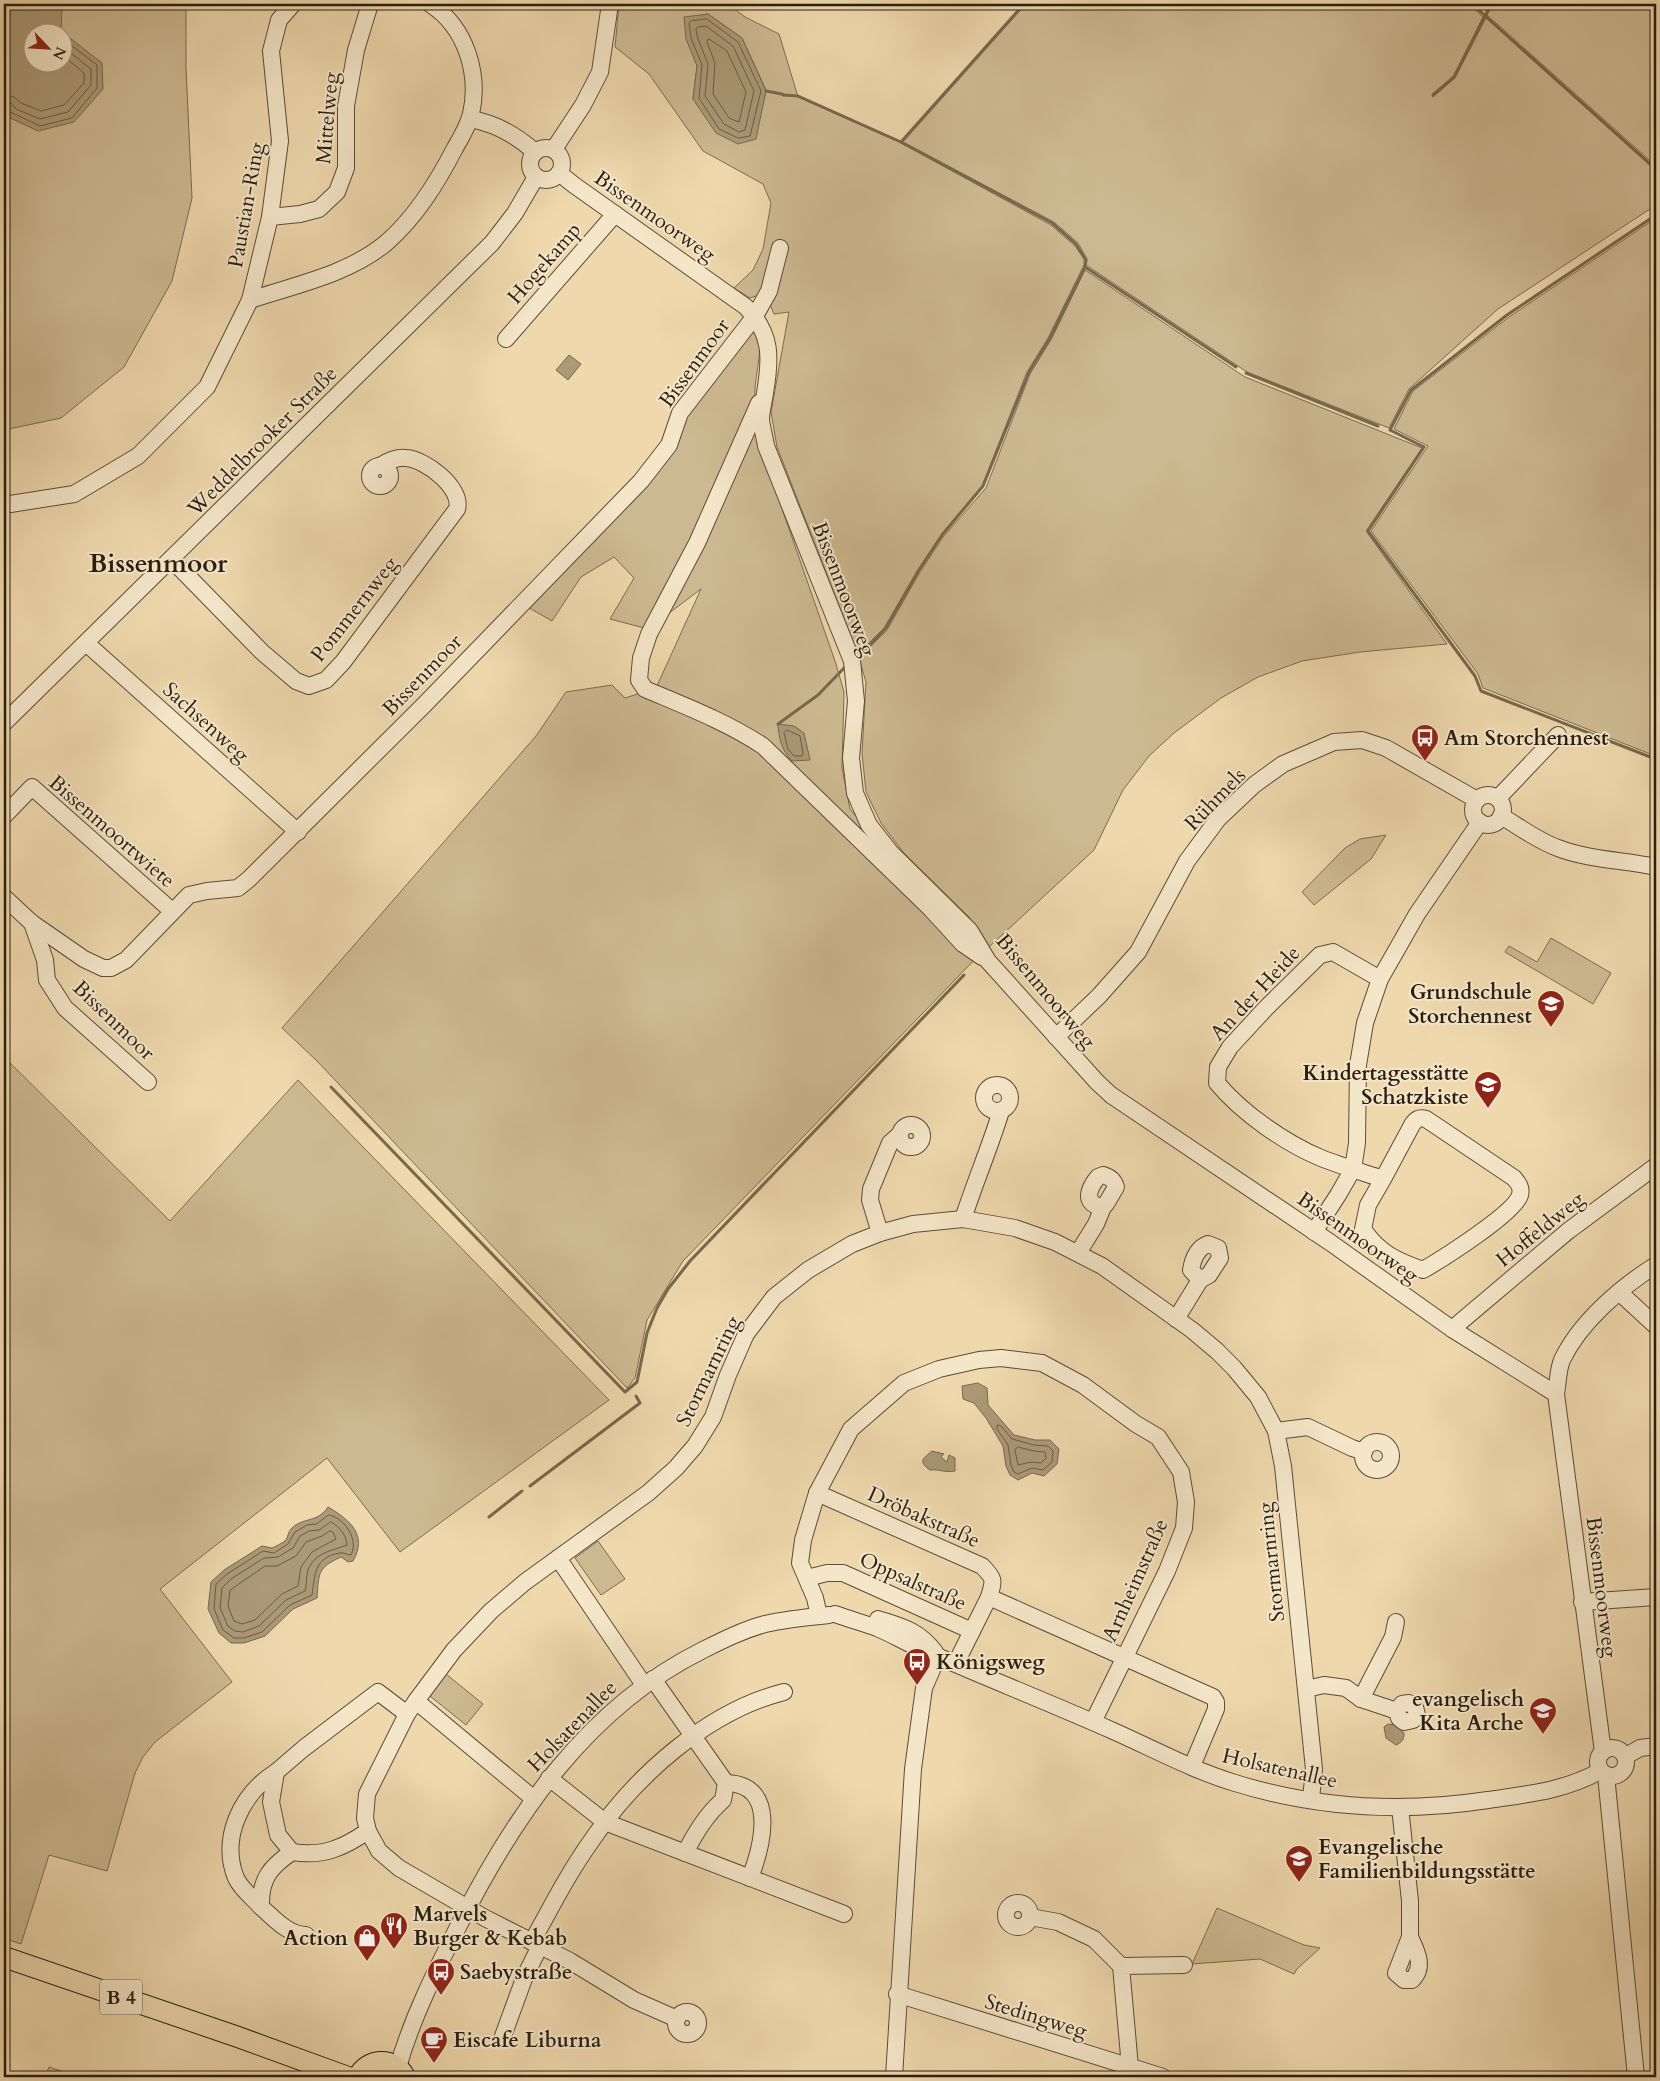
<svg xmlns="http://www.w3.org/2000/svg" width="1660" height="2081" font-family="Cardo,serif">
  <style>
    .green { fill: #cdb991; stroke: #7c6c50; fill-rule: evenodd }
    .water { fill: #ab9977; stroke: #77684e; fill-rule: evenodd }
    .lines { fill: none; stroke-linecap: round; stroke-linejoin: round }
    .shore { stroke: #6a5c44; stroke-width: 1 }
    .stream { stroke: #77684e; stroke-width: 3 }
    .minor-casing { stroke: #5b4d37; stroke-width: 18 }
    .major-casing { stroke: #2a1f10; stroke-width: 22 }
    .minor { stroke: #f4e6c9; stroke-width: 16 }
    .major { stroke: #eed8ac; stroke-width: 20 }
    .labels { text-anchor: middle; stroke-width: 4; stroke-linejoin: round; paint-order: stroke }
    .shield { fill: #f4e6c9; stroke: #675b48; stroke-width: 1 }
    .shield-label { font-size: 20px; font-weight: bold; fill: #2a1f10 }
    .street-label { font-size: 21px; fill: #2a1f10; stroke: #f4e6c9 }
    .poi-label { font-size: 21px; font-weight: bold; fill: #2a1f10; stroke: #f4e6c9; text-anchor: start }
    .district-label { font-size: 26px; font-weight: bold; fill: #2a1f10; stroke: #f4e6c9 }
  </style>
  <rect width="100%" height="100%" fill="#eed8ac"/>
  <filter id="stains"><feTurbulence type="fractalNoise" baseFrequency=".004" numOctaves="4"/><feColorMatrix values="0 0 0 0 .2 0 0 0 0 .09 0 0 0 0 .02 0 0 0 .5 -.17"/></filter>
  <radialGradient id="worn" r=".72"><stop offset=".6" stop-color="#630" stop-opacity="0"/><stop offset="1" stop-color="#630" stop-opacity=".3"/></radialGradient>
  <!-- green -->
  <g class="green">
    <path d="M4 4H186V68L192 198 172 281 124 367 61 418 4 430ZM32 32H62V62H32Z"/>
    <path d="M619 4H728L745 17 779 34 798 97 901 143 1051 225 1075 246 1084 259V265L1048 338 1027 372 982 486 941 535 917 571 884 628 858 654 777 447 771 412 789 312 774 314 765 293 750 298 734 288 753 270 763 249 771 203 763 184 703 151 649 74 615 47ZM708 14 742 38 766 90 755 139 693 99 697 66 684 18Z"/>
    <path d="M1026 4H1469L1483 17 1454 77 1432 94 1433 97 1455 78 1486 18 1656 171V205L1498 309 1409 389 1389 428 1247 372 1086 265 1087 259 1078 243 1054 222 903 142Z"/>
    <path d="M1493 4H1656V166L1487 15Z"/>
    <path d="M1656 218V754L1653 755 1483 688 1478 674 1371 531 1428 446 1394 429 1413 391 1509 317Z"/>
    <path d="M1085 270 1245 377 1422 448 1366 531 1447 644 1360 652 1302 661 1258 677 1221 698 1174 733 1149 756 1123 790 1094 850 989 947 969 917 903 852 881 823 866 792 862 753 866 682 859 658 887 630 920 572 943 537 986 488 1030 374 1052 338Z"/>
    <path d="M753 329 759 339 760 350 755 387 754 423 763 454 836 664 844 692 842 768 850 809 902 872 981 953 683 1261 647 1320 635 1378 627 1388 316 1060 282 1028 536 736 566 692 612 685 625 698 656 688 701 589 648 629 610 619 634 578 614 557 581 577 552 621 524 605 644 481 681 415Z"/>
    <path d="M1386 835 1371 859 1314 905 1302 892 1345 848 1360 839Z"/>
    <path d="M1551 938 1611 973 1593 1004 1505 952 1509 946 1537 962Z"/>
    <path d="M4 1057 170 1221 298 1080 609 1400 400 1552 327 1458 160 1589 232 1682 155 1742 143 1757 135 1773 107 1871 49 1855 21 1944 4 1938Z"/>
    <path d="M598 1541 625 1579 601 1595 575 1558Z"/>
    <path d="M446 1674 483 1704 466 1725 430 1696Z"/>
    <path d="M1217 1908 1304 1945 1320 1948 1297 1969 1294 1974 1260 1959 1192 1964Z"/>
    <path d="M49 2067 79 2077H45Z"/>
  </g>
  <!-- water -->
  <g class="water">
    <path d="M4 4H62L61 31 102 63 103 89 74 122 38 131 8 117 4 110ZM62 32V62H32V32Z"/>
    <path d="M708 14 742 38 766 91 756 139 738 144 716 133 693 99 697 66 686 39 684 17Z"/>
    <path d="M569 355 581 364 568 380 556 370Z"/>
    <path d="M778 724 794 726 804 733 810 760 792 761C781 749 779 739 778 724Z"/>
    <path d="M978 1383 987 1388 988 1405 1014 1435 1035 1440H1050L1059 1449 1057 1464 1044 1476 1032 1473 1018 1480 1010 1475 1006 1466 1003 1446 986 1418 974 1403 963 1399 962 1386Z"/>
    <path d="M932 1451 944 1454 941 1457 947 1462 949 1455 955 1458V1471C945 1473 939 1469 930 1470 917 1461 924 1458 932 1451Z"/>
    <path d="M328 1507C350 1520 368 1535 353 1561L348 1562 341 1557C317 1568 319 1573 317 1598L293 1609 265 1636 244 1643H231L219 1633 208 1609 211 1582 224 1570 262 1546 272 1548C276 1546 283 1543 286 1540 288 1537 288 1532 291 1529 302 1517 318 1523 328 1507Z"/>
    <path d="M1388 1724 1395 1725 1404 1733C1404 1740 1402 1742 1396 1745L1386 1738 1384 1727Z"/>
  </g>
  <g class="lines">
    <!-- shore -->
    <g class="shore">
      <path d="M707 19 738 42 761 91 750 136 738 138 719 129 699 98 702 65 691 38 689 23 691 21Z"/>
      <path d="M698 27 706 26 733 46 754 91 745 130 739 132 724 124 705 96 708 64 697 36 696 29Z"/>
      <path d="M709 39 727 51 746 92 739 122 729 118 713 94 715 63 707 42Z"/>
      <path d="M4 95 14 97 21 103 41 111 64 105 84 83V73L62 55"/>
      <path d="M4 102 11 103 16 109 40 119 68 112 91 85V69L62 46"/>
      <path d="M4 109 40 126 72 118 97 88V65L62 38"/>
      <path d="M787 730 800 736 803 753 802 756H794L788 749 784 733Z"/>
      <path d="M998 1425 1001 1426 1012 1439 1034 1445 1048 1446 1053 1451 1052 1462 1043 1470 1032 1468 1018 1474 1014 1472 1011 1465 1008 1445 997 1429Z"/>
      <path d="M1018 1447 1034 1451 1045 1452 1046 1458 1041 1463 1031 1462 1018 1465 1015 1450Z"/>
      <path d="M329 1515C345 1518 359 1540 351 1555 347 1555 344 1552 340 1553 314 1557 315 1575 312 1595L290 1605 262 1632 244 1638H234L223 1630 214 1609 216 1584 227 1574 263 1551 274 1553 288 1544 295 1532 307 1525 316 1524Z"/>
      <path d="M331 1522C339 1526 347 1536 347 1545 332 1551 315 1552 308 1570 306 1577 307 1584 305 1591L286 1600 259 1626 243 1632 235 1631 228 1626 220 1608 222 1588 231 1579 264 1558 278 1557 293 1548 300 1536 309 1531 319 1530Z"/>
      <path d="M330 1531 333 1532 336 1539 312 1552 301 1567 298 1586 282 1594 255 1620 242 1624 234 1621 228 1606 230 1590 265 1566H277L296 1556 306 1542 322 1536Z"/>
    </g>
    <!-- stream -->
    <g class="stream">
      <path d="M1472 4 1656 169"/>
      <path d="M766 91 782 94"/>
      <path d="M783 95 798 96 901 142 1024 4"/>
      <path d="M1433 95 1454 77 1491 4"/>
      <path d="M901 142 1052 223 1076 244 1086 260 1085 267"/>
      <path d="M1246 373 1378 426"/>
      <path d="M862 653 886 628 919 570 942 535 983 486 1029 372 1050 338 1085 267 1236 367"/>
      <path d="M778 724 818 695 845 667"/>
      <path d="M1653 758 1481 691 1475 676 1368 531 1424 447 1390 430 1411 390 1507 315 1656 215"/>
      <path d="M331 1087 625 1392 637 1382 647 1333 657 1308 668 1289 690 1261 964 975"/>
      <path d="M530 1486 640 1403 636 1396"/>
      <path d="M489 1517 522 1491"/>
    </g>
    <defs>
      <g id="minor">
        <path d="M470 119C495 123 516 135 535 152"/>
        <circle cx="546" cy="164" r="16"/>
        <path d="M554 149 583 105 600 72 610 4"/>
        <path d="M559 173 574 185 746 307C772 334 771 357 765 393 764 401 761 411 761 420 762 429 765 438 766 446L852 661 856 701 851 758 855 793 869 825 891 853 970 931 988 961 1097 1082 1111 1095 1331 1243 1452 1329 1556 1394 1603 1752"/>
        <path d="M270 217 300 214 319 209 337 192 346 168V106L356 50 370 4"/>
        <path d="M250 300C295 285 349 274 386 243 416 217 437 183 455 148 461 138 468 126 471 114 480 74 466 27 430 4"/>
        <path d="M506 339 615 214"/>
        <path d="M759 403 697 543 649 634 641 658 639 680 645 689C685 706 727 722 763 746L930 908 963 944 982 957"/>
        <circle cx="380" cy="476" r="10"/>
        <path d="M4 505 74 494 138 456 207 387 250 300 270 217 280 141 271 51 279 20 293 4"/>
        <path d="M171 559 262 652 296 681 309 686 326 680 343 662 457 509C463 488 425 459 406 458 396 457 388 461 380 466"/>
        <path d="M86 643 298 832"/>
        <path d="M4 723 492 243 515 213 536 177"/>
        <circle cx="1488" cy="810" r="15"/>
        <path d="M1498 798 1558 735"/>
        <path d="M4 816 32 787 172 911"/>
        <path d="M1501 816C1520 827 1538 841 1558 848 1589 860 1624 860 1656 867"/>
        <path d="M4 897 32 923 84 959 103 968H111L126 960 189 895 207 891 238 888 249 879 425 704 641 481 669 445 680 413 755 316 769 291 780 248"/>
        <path d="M32 923 45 960 47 980 65 1008 148 1082"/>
        <path d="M1380 979 1333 952 1320 955 1266 1008 1230 1047 1218 1067 1217 1083C1242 1113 1285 1143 1321 1158 1341 1166 1362 1172 1383 1179L1412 1125C1416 1119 1419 1117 1426 1119L1514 1178C1518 1183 1522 1187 1520 1195 1515 1213 1442 1259 1423 1270 1397 1261 1379 1253 1363 1229L1368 1205 1383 1179"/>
        <path d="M1056 1037 1099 996 1138 952 1187 861 1218 819 1254 785 1283 764 1334 742 1362 740 1386 748 1477 800"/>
        <circle cx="997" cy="1098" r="13"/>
        <circle cx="911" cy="1136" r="11"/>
        <path d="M1103 1175C1110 1177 1114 1180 1116 1187L1106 1204 1099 1207C1083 1201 1089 1188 1098 1177Z"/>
        <path d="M963 1219C975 1182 990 1147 1001 1111"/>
        <path d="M1314 1232 1338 1195 1353 1169 1357 1143 1358 1065 1365 1023 1380 979 1417 914 1480 822"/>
        <path d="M880 1233 870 1200 871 1189 890 1143 899 1135"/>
        <path d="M1208 1244 1218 1248 1220 1258 1209 1275 1200 1280 1191 1270C1193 1258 1197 1248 1208 1244Z"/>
        <path d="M1078 1253 1096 1224 1103 1207"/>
        <path d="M1619 1292 1656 1326"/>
        <path d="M1176 1319 1200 1280"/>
        <path d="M1452 1329 1568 1231 1656 1166"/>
        <path d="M1556 1394C1558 1383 1558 1369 1562 1360 1580 1322 1621 1287 1656 1265"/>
        <path d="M1276 1431 1308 1427 1352 1448 1364 1452"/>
        <circle cx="1377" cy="1456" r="14"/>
        <path d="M817 1493 982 1566C995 1579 994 1580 989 1597"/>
        <path d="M558 1558 644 1685"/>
        <path d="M807 1578 827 1573H843L972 1631"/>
        <path d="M1582 1602 1656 1597"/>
        <path d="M835 1614C849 1619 863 1623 877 1628 892 1634 906 1643 921 1649 984 1677 1048 1702 1111 1730 1152 1748 1192 1770 1235 1783 1316 1808 1403 1813 1488 1800 1528 1794 1564 1791 1600 1771"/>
        <path d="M819 1616 815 1598 800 1563 803 1540 817 1493 851 1429 904 1383 939 1369 979 1360 1001 1358 1042 1363 1083 1385 1136 1424 1158 1437 1181 1472 1186 1502 1184 1528 1167 1571 1093 1722"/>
        <path d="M878 1619C903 1627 918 1630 935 1652"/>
        <path d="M956 1663 989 1597 1213 1697 1216 1702V1709L1192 1766"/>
        <path d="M653 1679 726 1783"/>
        <path d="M1306 1689 1324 1685 1346 1688 1361 1699 1397 1711 1399 1718 1404 1722 1413 1720 1417 1715 1415 1707 1409 1703 1402 1704 1397 1711"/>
        <path d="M1361 1699 1393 1637 1396 1622"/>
        <path d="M416 1701 534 1799"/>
        <circle cx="1612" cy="1762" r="14"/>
        <path d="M1626 1756 1640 1748 1656 1746"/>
        <path d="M276 1772C241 1794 220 1838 236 1878 241 1889 253 1898 261 1907 260 1879 270 1867 292 1852"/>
        <path d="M1606 1775 1636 2077"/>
        <path d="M549 1778 605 1822 844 1914"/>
        <path d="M1400 1807 1410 1901V1937L1396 1973 1404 1980H1412C1425 1967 1417 1952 1410 1937"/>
        <path d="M368 1831C343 1848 323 1857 292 1852L278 1835 271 1802 276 1772 304 1748 378 1692 407 1714"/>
        <path d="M685 1853C696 1832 706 1815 723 1800L726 1783C779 1784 762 1847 750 1878"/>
        <circle cx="1018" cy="1915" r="12"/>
        <path d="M261 1907C274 1918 288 1935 306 1935"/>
        <path d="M1030 1917 1058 1922 1094 1939 1121 1966"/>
        <path d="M532 1942C551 1907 569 1872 592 1840 635 1776 708 1711 784 1692"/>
        <path d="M897 1994 1163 2077"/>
        <circle cx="687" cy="2023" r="11"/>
        <path d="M677 2019 634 2000 570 1961 485 1918 399 1868 379 1851 368 1831 365 1818 367 1794 407 1714 416 1701 454 1650 491 1611 525 1582 648 1493 676 1468 695 1446 713 1417 728 1375 746 1334 774 1297 808 1270 852 1244 880 1233 913 1224 963 1219 1015 1228 1055 1242 1102 1266 1192 1330 1217 1351 1234 1368 1258 1397 1276 1431 1283 1466 1314 1769 1311 1799"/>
        <path d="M503 2036 525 1976 540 1946"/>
        <path d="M398 2067C412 2018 436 1970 459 1925 515 1814 588 1707 703 1650 723 1640 743 1630 765 1624 786 1619 808 1617 829 1615"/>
        <path d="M1130 2067 1121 1966 1184 1965"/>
        <path d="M894 2077 913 1769 924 1688 938 1656"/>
      </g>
      <g id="major">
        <path d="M4 1957 238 2037 348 2077"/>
        <path d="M358 2077C368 2057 395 2057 405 2077"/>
      </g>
    </defs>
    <!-- minor casing -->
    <use href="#minor" class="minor-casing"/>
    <!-- major casing -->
    <use href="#major" class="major-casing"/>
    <!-- minor -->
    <use href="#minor" class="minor"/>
    <!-- major -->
    <use href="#major" class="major"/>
  </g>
  <!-- icons -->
  <defs>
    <symbol id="bus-pin" viewBox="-11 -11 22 30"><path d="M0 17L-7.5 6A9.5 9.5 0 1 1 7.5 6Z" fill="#8f2418" stroke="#f4e6c9"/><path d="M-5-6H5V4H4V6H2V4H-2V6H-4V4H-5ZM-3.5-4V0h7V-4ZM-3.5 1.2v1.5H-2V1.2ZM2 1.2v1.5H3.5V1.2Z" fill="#fff"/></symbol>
    <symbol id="school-pin" viewBox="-11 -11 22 30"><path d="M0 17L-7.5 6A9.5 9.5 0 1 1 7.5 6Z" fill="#8f2418" stroke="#f4e6c9"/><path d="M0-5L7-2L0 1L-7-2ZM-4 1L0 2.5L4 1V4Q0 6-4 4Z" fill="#fff"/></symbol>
    <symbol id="restaurant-pin" viewBox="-11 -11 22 30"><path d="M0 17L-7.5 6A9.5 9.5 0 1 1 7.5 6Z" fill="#8f2418" stroke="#f4e6c9"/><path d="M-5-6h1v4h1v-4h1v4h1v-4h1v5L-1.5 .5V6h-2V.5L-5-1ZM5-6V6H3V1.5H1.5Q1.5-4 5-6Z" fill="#fff"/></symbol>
    <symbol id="shop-pin" viewBox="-11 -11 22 30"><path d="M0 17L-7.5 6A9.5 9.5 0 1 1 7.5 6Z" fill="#8f2418" stroke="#f4e6c9"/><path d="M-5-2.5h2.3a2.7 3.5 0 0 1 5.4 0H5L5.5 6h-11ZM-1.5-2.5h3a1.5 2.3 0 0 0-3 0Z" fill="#fff"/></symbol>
    <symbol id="cafe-pin" viewBox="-11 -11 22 30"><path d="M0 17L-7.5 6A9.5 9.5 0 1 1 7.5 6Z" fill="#8f2418" stroke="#f4e6c9"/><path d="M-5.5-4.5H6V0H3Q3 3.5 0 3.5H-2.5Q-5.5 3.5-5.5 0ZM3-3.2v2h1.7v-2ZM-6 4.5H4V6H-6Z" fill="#fff"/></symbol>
  </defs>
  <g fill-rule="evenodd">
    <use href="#bus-pin" x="1409" y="722" width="32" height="43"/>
    <use href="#school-pin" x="1535" y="988" width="32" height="43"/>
    <use href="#school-pin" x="1472" y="1069" width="32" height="43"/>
    <use href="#bus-pin" x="901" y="1646" width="32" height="43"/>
    <use href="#school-pin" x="1527" y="1695" width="32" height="43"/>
    <use href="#school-pin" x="1283" y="1843" width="32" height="43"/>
    <use href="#restaurant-pin" x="378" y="1910" width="32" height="43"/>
    <use href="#shop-pin" x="351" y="1922" width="32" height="43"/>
    <use href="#bus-pin" x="425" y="1956" width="32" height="43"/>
    <use href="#cafe-pin" x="418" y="2024" width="32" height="43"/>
  </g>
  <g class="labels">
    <!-- shield labels -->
    <rect class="shield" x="100" y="1979.5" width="42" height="35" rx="4"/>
    <g class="shield-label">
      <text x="121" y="2004">B 4</text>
    </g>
    <!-- street labels -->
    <g class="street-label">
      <text transform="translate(327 118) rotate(-85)" y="7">Mittelweg</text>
      <text transform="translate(246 205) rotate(-80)" y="7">Paustian-Ring</text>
      <text transform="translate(655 216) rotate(35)" y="7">Bissenmoorweg</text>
      <text transform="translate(544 263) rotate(-49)" y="7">Hogekamp</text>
      <text transform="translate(694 363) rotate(-54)" y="7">Bissenmoor</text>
      <text transform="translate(262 441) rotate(-45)" y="7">Weddelbrooker Straße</text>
      <text transform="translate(844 589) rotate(69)" y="7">Bissenmoorweg</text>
      <text transform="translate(354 609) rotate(-52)" y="7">Pommernweg</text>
      <text transform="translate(422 675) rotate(-46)" y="7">Bissenmoor</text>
      <text transform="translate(206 722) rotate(42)" y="7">Sachsenweg</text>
      <text transform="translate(1215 799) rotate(-46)" y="7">Rühmels</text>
      <text transform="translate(112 831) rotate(41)" y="7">Bissenmoortwiete</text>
      <text transform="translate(1046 991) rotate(50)" y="7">Bissenmoorweg</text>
      <text transform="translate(1255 993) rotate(-47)" y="7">An der Heide</text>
      <text transform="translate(114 1020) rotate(44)" y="7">Bissenmoor</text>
      <text transform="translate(1540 1229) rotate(-39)" y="7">Hoffeldweg</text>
      <text transform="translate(1358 1237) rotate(35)" y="7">Bissenmoorweg</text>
      <text transform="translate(708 1371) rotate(-64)" y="7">Stormarnring</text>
      <text transform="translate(924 1517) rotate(24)" y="7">Dröbakstraße</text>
      <text transform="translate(1271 1562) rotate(-96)" y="7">Stormarnring</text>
      <text transform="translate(1135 1580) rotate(-66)" y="7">Arnheimstraße</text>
      <text transform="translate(913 1581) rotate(24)" y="7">Oppsalstraße</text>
      <text transform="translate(1602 1587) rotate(83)" y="7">Bissenmoorweg</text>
      <text transform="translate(572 1726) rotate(-46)" y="7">Holsatenallee</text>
      <text transform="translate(1280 1768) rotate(13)" y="7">Holsatenallee</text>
      <text transform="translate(1036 2016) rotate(17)" y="7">Stedingweg</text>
    </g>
    <!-- poi labels -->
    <g class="poi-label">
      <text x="1444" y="745">Am Storchennest</text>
      <text x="1532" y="999" text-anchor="end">Grundschule<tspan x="1532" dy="24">Storchennest</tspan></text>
      <text x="1469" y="1080" text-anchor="end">Kindertagesstätte<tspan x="1469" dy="24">Schatzkiste</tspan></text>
      <text x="936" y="1669">Königsweg</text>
      <text x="1524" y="1706" text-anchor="end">evangelisch<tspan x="1524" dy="24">Kita Arche</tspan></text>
      <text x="1318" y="1854">Evangelische<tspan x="1318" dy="24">Familienbildungsstätte</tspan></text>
      <text x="413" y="1921">Marvels<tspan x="413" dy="24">Burger &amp; Kebab</tspan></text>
      <text x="348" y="1945" text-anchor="end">Action</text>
      <text x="460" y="1979">Saebystraße</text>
      <text x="453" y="2047">Eiscafe Liburna</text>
    </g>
    <!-- district labels -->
    <g class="district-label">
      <text x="158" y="572">Bissenmoor</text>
    </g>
  </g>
  <!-- margin -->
  <rect width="1660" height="2081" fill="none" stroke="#eed8ac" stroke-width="20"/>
  <rect x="5" y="5" width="1650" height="2071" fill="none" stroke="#2a1f10" stroke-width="2.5"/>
  <rect x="10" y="10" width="1640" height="2061" fill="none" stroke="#2a1f10"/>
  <!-- north arrow -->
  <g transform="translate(48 48) rotate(115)"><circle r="24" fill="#f4e6c9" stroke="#a3967f"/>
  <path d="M0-4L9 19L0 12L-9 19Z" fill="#8f2418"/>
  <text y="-8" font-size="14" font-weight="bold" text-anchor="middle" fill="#2a1f10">N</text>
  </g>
  <rect width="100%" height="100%" filter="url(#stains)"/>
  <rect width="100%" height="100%" fill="url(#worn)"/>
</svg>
